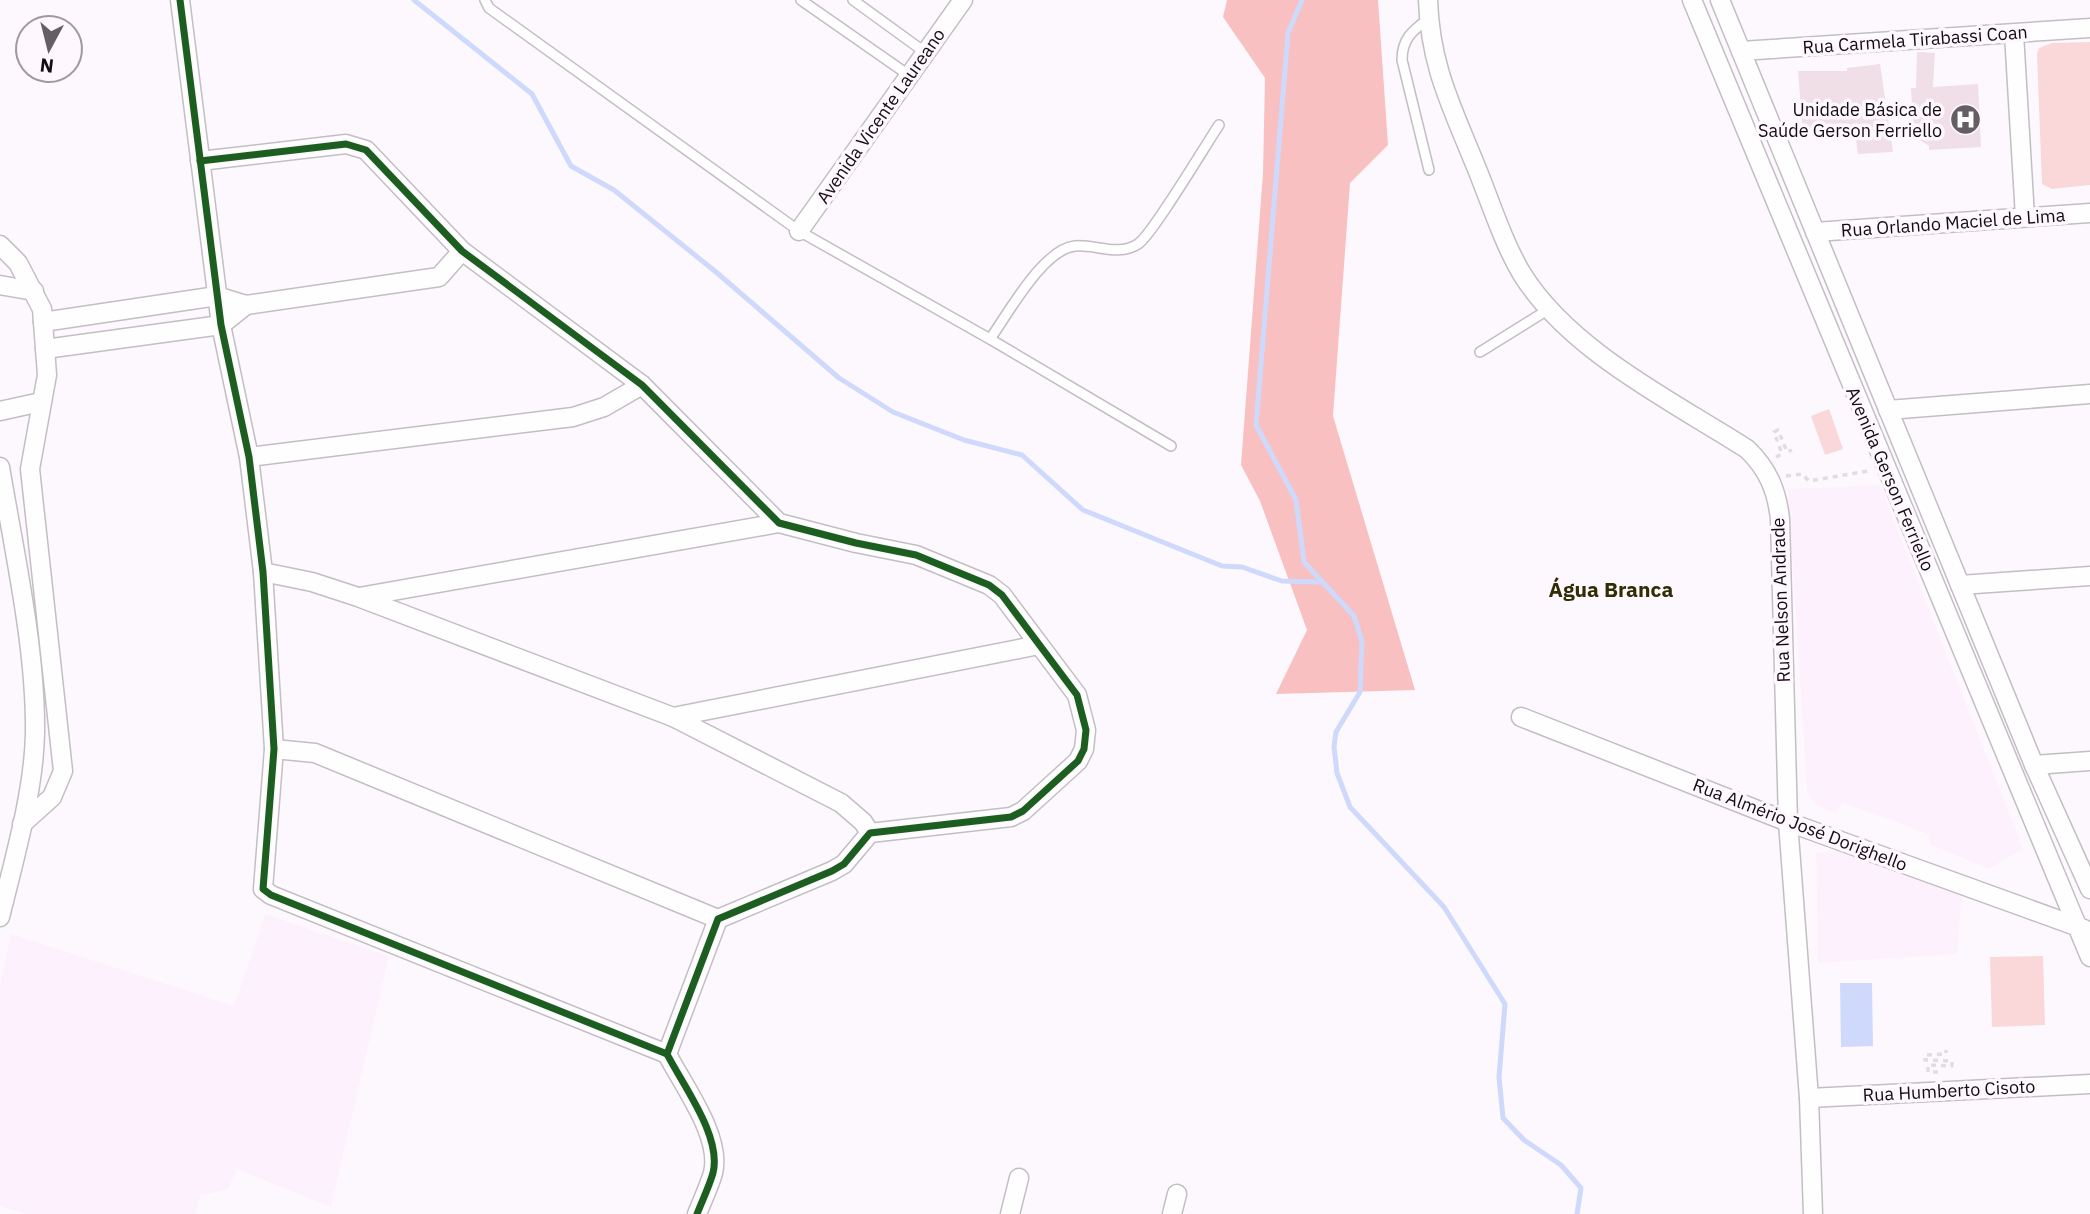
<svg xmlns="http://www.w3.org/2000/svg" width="2090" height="1214" font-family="'IBM Plex Sans',sans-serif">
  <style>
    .built { fill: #fef1fe }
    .green { fill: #fad8d9 }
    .forest { fill: #f9c0c1 }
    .water { fill: #ced9fc }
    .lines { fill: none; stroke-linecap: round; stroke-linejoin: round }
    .stream { stroke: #ced9fc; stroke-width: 5 }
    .building { fill: #f0dfe7 }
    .lane-casing { stroke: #c3bec3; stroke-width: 12 }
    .street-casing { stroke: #c3bec3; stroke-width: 21 }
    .path { stroke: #dfdedf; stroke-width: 3.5; stroke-dasharray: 5 5; stroke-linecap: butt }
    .lane { stroke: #fffeff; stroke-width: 9 }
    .street { stroke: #fffeff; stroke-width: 18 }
    .cycleway-casing { stroke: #fef7fe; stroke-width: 11 }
    .cycleway { stroke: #1b5e20; stroke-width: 7 }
    .labels { text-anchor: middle; stroke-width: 7; stroke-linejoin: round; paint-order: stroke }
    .street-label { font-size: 18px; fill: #130d13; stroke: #fef7fe }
    .poi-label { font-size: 18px; fill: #130d13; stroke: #fef7fe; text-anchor: end }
    .quarter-label { font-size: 21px; font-weight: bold; fill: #2f2d03; stroke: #fef7fe }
  </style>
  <rect width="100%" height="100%" fill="#fdf8fd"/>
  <!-- built -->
  <g class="built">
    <path d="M1880 485 2023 849 1988 869 1930 844 1928 834 1842 802 1837 813 1818 806 1807 792 1788 489Z"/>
    <path d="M1844 850 1962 893 1957 954 1818 963 1816 853Z"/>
    <path d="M265 914 389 956 331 1207 237 1169 228 1189 200 1196 195 1214H26L0 1206V985L11 934 234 1006Z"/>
  </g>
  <!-- green -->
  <g class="green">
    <path d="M2090 42V185L2052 189 2042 184 2037 54 2039 48 2052 43Z"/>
    <path d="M1829 409 1843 449 1825 455 1811 416Z"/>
    <path d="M2043 956 2045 1025 1992 1027 1990 957Z"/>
  </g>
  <!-- forest -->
  <path class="forest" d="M1227 0H1378L1388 145 1350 183 1333 416 1415 690 1276 694 1307 630 1260 501 1241 465 1263 173 1265 78 1223 17Z"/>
  <!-- water -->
  <path class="water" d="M1840 983H1872L1873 1046 1841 1047Z"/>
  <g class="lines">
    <!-- stream -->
    <g class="stream">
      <path d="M414 0 532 94 571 166 614 190 716 272 839 378 893 412 964 440 1022 455 1083 510 1222 566 1242 567 1282 581 1322 582"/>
      <path d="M1302 0 1288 33 1256 425 1296 500 1304 562 1354 616 1362 641 1360 692 1336 732 1334 747 1337 773 1350 807 1444 907 1505 1004 1499 1077 1503 1118 1524 1140 1561 1165 1581 1188 1577 1214"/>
    </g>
  </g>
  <!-- building -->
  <g class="building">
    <path d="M1917 52 1935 53 1933 87 1978 84 1981 147 1929 150V146L1914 136 1911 88H1916Z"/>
    <path d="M1880 64 1893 152 1858 154 1854 126 1803 134 1798 71H1847V68Z"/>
  </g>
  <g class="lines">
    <defs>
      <g id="lane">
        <path d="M485 0 489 8 799 231 990 339C1008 314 1043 249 1075 246 1096 244 1118 257 1138 244 1152 235 1205 146 1219 125"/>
        <path d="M801 0 910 76"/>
        <path d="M853 0 926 53"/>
        <path d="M1428 19C1412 31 1402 39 1402 60L1429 170"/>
        <path d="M990 339 1171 446"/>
        <path d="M1480 352 1549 309"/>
      </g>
      <g id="street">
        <path d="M180 0 221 325 249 457 263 572 274 749 263 889 271 895 667 1054C684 1087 722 1137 713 1173 709 1187 702 1201 697 1214"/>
        <path d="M1428 0C1430 62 1449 101 1472 157 1488 194 1502 241 1522 274 1570 351 1672 401 1747 449 1768 469 1777 491 1780 519L1788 822 1809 1098 1813 1214"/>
        <path d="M1692 0 2090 957"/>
        <path d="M1720 0 2034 765 2090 889"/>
        <path d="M2014 34 2025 217"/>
        <path d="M1741 51 2090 28"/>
        <path d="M200 161 346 144 366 150 462 251 642 385 779 523 856 543 916 555 989 585 1002 595 1077 695 1086 730 1084 749 1078 761 1023 811 1011 817 870 833 844 864 832 871 718 919 667 1054"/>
        <path d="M799 231 963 0"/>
        <path d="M1815 232 2090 213"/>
        <path d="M0 245 18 263 42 309 47 375 30 469 63 771 52 797 22 824"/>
        <path d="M0 285 34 291"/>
        <path d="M43 322 217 296 246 305 439 277 462 251"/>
        <path d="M45 349 221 325 246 305"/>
        <path d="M1888 410 2090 394"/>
        <path d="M0 411 41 402"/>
        <path d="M249 457 573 417 604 407 642 385"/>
        <path d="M0 467C14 551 36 648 35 733 34 791 14 860 0 917"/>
        <path d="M263 572 312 582 358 597 673 717 841 803 863 822 870 833"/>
        <path d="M1960 585 2090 576"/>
        <path d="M359 597 779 523"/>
        <path d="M673 717 1039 645"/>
        <path d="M1521 717 1788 822 2084 929"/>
        <path d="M274 749 315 753 718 919"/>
        <path d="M2034 765 2090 761"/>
        <path d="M1809 1098 2090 1084"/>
        <path d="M1010 1214 1019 1178"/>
        <path d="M1172 1214 1177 1194"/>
      </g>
    </defs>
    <!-- lane casing -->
    <use href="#lane" class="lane-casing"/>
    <!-- street casing -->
    <use href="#street" class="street-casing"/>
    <!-- path -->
    <g class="path">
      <path d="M1776 457 1782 454 1774 432 1778 430 1787 452 1792 450"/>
      <path d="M1786 476 1802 474 1809 481 1868 471"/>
      <path d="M1938 1072H1928V1065L1952 1066V1061L1925 1060V1055L1946 1054V1050"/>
    </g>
    <!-- lane -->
    <use href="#lane" class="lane"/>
    <!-- street -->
    <use href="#street" class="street"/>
    <defs>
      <g id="cycleway">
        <path d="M180 0 221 325 249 457 263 572 274 749 263 889 271 895 667 1054C684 1087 722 1137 713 1173 709 1187 702 1201 697 1214"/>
        <path d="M200 161 346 144 366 150 462 251 642 385 779 523 856 543 916 555 989 585 1002 595 1077 695 1086 730 1084 749 1078 761 1023 811 1011 817 870 833 844 864 832 871 718 919 667 1054"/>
      </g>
    </defs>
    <!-- cycleway casing -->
    <use href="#cycleway" class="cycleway-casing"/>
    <!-- cycleway -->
    <use href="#cycleway" class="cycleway"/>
  </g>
  <!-- icons -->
  <defs>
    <symbol id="hospital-disc" viewBox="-11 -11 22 22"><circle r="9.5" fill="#655f65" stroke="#fef7fe"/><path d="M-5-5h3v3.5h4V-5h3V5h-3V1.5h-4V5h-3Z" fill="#fff"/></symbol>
  </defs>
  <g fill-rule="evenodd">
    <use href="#hospital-disc" x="1948" y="102" width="35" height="35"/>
  </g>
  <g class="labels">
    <!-- street labels -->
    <g class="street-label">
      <text transform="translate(1915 40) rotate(-4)" y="6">Rua Carmela Tirabassi Coan</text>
      <text transform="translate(881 116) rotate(-55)" y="6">Avenida Vicente Laureano</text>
      <text transform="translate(1953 223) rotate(-4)" y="6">Rua Orlando Maciel de Lima</text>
      <text transform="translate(1890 479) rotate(67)" y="6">Avenida Gerson Ferriello</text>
      <text transform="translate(1781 600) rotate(-92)" y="6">Rua Nelson Andrade</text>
      <text transform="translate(1800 825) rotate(21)" y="6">Rua Almério José Dorighello</text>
      <text transform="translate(1949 1091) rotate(-3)" y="6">Rua Humberto Cisoto</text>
    </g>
    <!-- poi labels -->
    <g class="poi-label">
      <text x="1942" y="116">Unidade Básica de<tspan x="1942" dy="21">Saúde Gerson Ferriello</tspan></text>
    </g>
    <!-- quarter labels -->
    <g class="quarter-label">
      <text x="1611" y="597">Água Branca</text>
    </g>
  </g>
  <!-- north arrow -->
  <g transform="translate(49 49) rotate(187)"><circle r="33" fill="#fef7fe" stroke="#a099a0" stroke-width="2"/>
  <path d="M0-5L12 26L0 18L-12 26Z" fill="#655f65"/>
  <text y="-10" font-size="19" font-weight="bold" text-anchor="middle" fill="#130d13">N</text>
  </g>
</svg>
